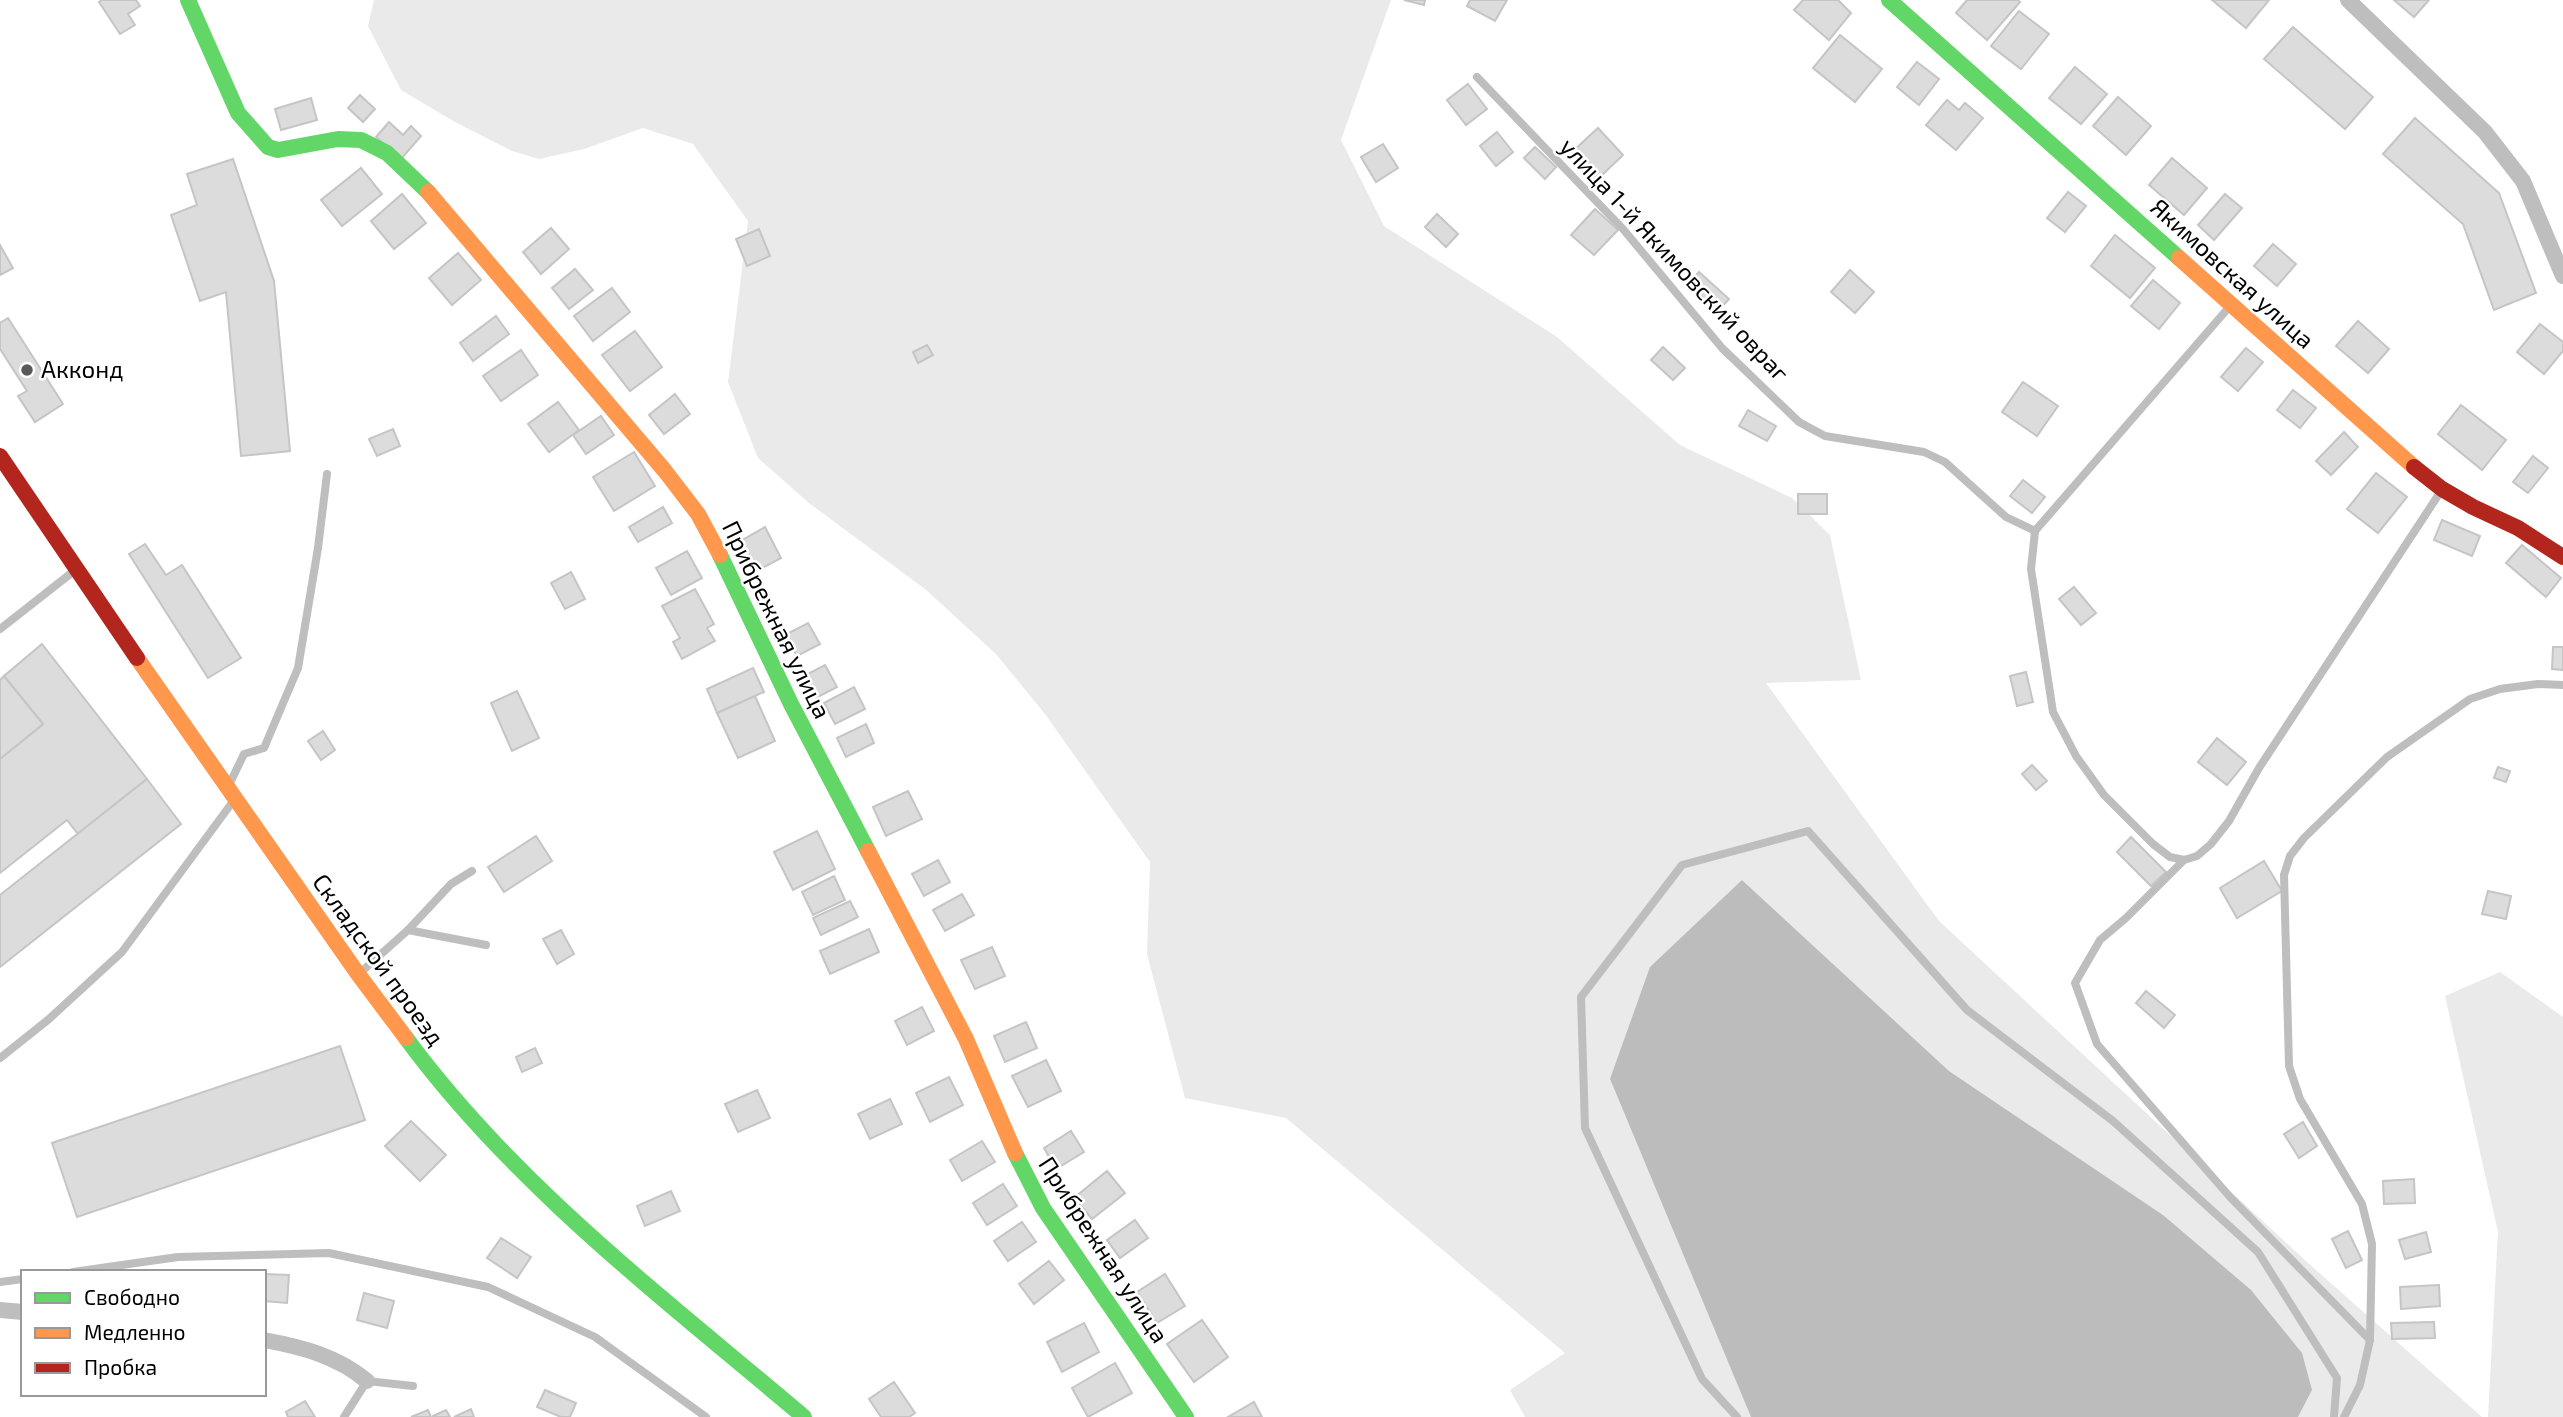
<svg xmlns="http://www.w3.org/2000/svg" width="2563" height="1417" font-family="'Exo 2',sans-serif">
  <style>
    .green { fill: #eaeaea }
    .water { fill: #bcbcbc }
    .building { fill: #dcdcdc; stroke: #c5c5c5; stroke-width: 2 }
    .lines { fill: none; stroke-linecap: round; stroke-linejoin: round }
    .lane { stroke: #bebebe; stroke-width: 8 }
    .street { stroke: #bebebe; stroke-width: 16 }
    .fast { stroke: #63d668; stroke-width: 16 }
    .slow { stroke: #ff974d; stroke-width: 16 }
    .jam { stroke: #b3261e; stroke-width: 16 }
    .poi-dot { fill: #595959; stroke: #fff; stroke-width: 2.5 }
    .labels { text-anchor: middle; stroke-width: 5; stroke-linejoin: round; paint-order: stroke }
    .street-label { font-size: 24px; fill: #000; stroke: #fff }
    .poi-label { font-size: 24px; fill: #000; stroke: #fff; text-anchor: start }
  </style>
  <rect width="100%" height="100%" fill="#fff"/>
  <!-- green -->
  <g class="green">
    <path d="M374 0H1391L1341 140 1384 226 1557 337 1680 445 1792 498 1830 535 1861 680 1766 683 1939 921 2307 1262 2482 1417H2298L2312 1390 2163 1215 1949 1071 1742 880 1610 1079 1751 1417H1525L1510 1390 1565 1353 1286 1118 1185 1098 1147 954 1150 862 1045 714 996 654 925 589 809 503 758 458 728 382 748 221 693 144 643 128 584 149 539 159 512 151 455 122 401 90 368 26Z"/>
    <path d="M2500 972 2563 1017V1417H2488L2498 1232 2445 996Z"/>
  </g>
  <!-- water -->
  <path class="water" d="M1742 880 1949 1071 2163 1215 2251 1290 2302 1353 2312 1390 2298 1417H1751L1610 1079 1650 967Z"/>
  <!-- building -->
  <g class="building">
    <path d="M102 0H136L140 6 128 14 135 25 120 34 99 2Z"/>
    <path d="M1404 0H1425L1424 5Z"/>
    <path d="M1470 0H1507L1495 21 1467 6Z"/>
    <path d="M1803 0H1838L1851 13 1829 40 1794 10Z"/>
    <path d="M1967 0H2018L2020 2 1987 40 1956 13Z"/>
    <path d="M2212 0H2269L2246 28Z"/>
    <path d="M2394 0H2429L2414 17Z"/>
    <path d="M2019 11 2049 34 2021 69 1991 46Z"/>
    <path d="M2293 27 2373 97 2345 129 2264 59Z"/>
    <path d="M1840 35 1882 69 1855 102 1813 68Z"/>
    <path d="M1917 62 1939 79 1919 105 1897 87Z"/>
    <path d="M2075 67 2107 94 2081 124 2049 98Z"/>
    <path d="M1468 84 1487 109 1466 125 1447 100Z"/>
    <path d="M360 95 375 109 363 122 348 108Z"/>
    <path d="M2118 97 2151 126 2126 155 2093 126Z"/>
    <path d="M311 98 317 120 281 130 275 109Z"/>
    <path d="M1947 100 1959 110 1965 103 1983 118 1956 150 1926 125Z"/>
    <path d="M2415 118 2499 193 2536 293 2494 310 2463 224 2383 154Z"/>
    <path d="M389 122 403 135 411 126 421 136 401 159 376 137Z"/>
    <path d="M1598 128 1623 155 1598 179 1572 152Z"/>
    <path d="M1497 132 1513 152 1496 166 1480 146Z"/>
    <path d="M1383 144 1398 168 1376 182 1361 157Z"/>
    <path d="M1535 147 1556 167 1545 179 1524 158Z"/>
    <path d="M2172 158 2207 188 2184 215 2149 185Z"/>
    <path d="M233 159 274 281 290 451 241 456 226 292 200 301 171 215 197 205 187 174Z"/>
    <path d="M361 168 382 194 342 226 321 200Z"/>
    <path d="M2068 192 2086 206 2065 232 2047 218Z"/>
    <path d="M402 194 426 223 394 249 371 221Z"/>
    <path d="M2225 194 2242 208 2214 240 2198 225Z"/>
    <path d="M1595 209 1618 230 1594 255 1571 235Z"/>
    <path d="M1437 214 1458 234 1446 247 1425 227Z"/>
    <path d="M551 228 569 249 541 274 523 252Z"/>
    <path d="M759 229 770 256 747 266 736 239Z"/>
    <path d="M2115 235 2155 268 2130 298 2091 266Z"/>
    <path d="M2273 244 2296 264 2277 286 2254 266Z"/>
    <path d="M0 245 13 268 0 275Z"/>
    <path d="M458 253 481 280 452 305 429 278Z"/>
    <path d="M575 269 593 290 569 309 552 288Z"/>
    <path d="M1850 270 1874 292 1855 313 1831 292Z"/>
    <path d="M1699 272 1729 299 1718 311 1688 284Z"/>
    <path d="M2153 280 2180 303 2159 329 2131 306Z"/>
    <path d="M612 288 630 312 593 341 574 316Z"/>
    <path d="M496 316 509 334 473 361 460 343Z"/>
    <path d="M8 318 63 404 35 422 18 396 27 391 0 349V323Z"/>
    <path d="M2358 321 2389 349 2368 373 2336 346Z"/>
    <path d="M2540 324 2563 342V351L2544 374 2517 352Z"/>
    <path d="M635 331 662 367 630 391 602 355Z"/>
    <path d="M927 345 933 355 918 363 913 352Z"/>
    <path d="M1663 347 1685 368 1673 380 1651 360Z"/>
    <path d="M2246 348 2263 362 2238 391 2221 377Z"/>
    <path d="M521 350 538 375 501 401 483 376Z"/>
    <path d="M2023 382 2058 406 2037 436 2002 412Z"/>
    <path d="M2293 390 2316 408 2300 428 2277 410Z"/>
    <path d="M675 394 690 414 664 434 649 415Z"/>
    <path d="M558 402 579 430 549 452 528 424Z"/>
    <path d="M2461 405 2506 440 2482 470 2438 434Z"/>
    <path d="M1748 410 1776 426 1767 441 1739 426Z"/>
    <path d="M601 416 614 435 586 454 573 435Z"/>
    <path d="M393 429 400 446 377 456 369 439Z"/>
    <path d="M2344 432 2358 447 2331 475 2316 461Z"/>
    <path d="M634 452 655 486 614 511 593 477Z"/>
    <path d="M2533 456 2548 468 2528 493 2513 482Z"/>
    <path d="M2376 473 2407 497 2378 533 2347 509Z"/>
    <path d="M2023 480 2045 497 2032 513 2010 496Z"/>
    <rect x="1798" y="494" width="29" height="20"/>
    <path d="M663 507 672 523 638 542 629 527Z"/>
    <path d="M2442 520 2480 536 2472 556 2434 540Z"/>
    <path d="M765 527 781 558 755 572 739 542Z"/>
    <path d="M145 544 166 575 182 565 241 658 208 678 129 554Z"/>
    <path d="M2522 545 2561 578 2546 597 2506 563Z"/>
    <path d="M687 551 702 578 671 595 656 568Z"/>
    <path d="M571 572 585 599 565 609 551 583Z"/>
    <path d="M2074 587 2096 613 2081 625 2059 599Z"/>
    <path d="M695 589 714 624 707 628 715 641 682 659 673 642 680 638 662 606Z"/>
    <path d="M808 623 820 644 797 656 785 635Z"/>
    <path d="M42 644 147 779 78 834 67 820 0 873V759L43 724 4 676Z"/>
    <path d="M2553 647H2563V670L2552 669Z"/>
    <path d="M825 665 837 687 816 698 804 676Z"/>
    <path d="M753 668 764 692 717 713 707 689Z"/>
    <path d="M2026 672 2033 702 2017 706 2010 676Z"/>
    <path d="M4 676 43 724 0 759V680Z"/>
    <path d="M854 687 865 709 835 724 824 703Z"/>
    <path d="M517 691 539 738 512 751 491 703Z"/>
    <path d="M755 696 775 741 738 758 717 713Z"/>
    <path d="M866 724 874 743 846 757 837 738Z"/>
    <path d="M323 731 335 750 321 760 308 741Z"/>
    <path d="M2217 738 2246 762 2227 785 2198 762Z"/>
    <path d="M2032 765 2047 781 2036 790 2022 774Z"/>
    <path d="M2498 767 2510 771 2506 782 2494 778Z"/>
    <path d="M147 779 181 824 0 967V895Z"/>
    <path d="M908 791 922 819 886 836 873 807Z"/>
    <path d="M817 831 835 869 793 890 774 852Z"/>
    <path d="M536 836 552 861 504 892 488 867Z"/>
    <path d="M2131 837 2166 872 2151 886 2117 852Z"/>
    <path d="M938 860 950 882 924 896 912 874Z"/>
    <path d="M2264 861 2282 891 2237 918 2220 888Z"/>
    <path d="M834 876 845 900 813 915 802 892Z"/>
    <path d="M2488 891 2511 896 2506 919 2482 914Z"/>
    <path d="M962 894 974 915 945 931 933 910Z"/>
    <path d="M850 901 858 917 821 935 813 918Z"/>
    <path d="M869 929 879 952 830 974 820 951Z"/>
    <path d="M561 930 574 954 557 964 543 939Z"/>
    <path d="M992 947 1005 976 975 989 961 960Z"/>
    <path d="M2146 991 2175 1015 2164 1028 2136 1003Z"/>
    <path d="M922 1007 934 1031 907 1045 895 1021Z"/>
    <path d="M1026 1022 1037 1048 1005 1062 994 1036Z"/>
    <path d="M340 1046 365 1120 77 1217 52 1143Z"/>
    <path d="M535 1048 542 1063 522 1072 516 1057Z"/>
    <path d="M1046 1060 1061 1091 1028 1107 1012 1076Z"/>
    <path d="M949 1077 963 1105 930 1122 916 1093Z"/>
    <path d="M757 1090 770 1118 738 1132 725 1104Z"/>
    <path d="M890 1099 902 1124 870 1139 858 1114Z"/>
    <path d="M411 1121 446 1155 420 1181 385 1146Z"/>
    <path d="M2303 1122 2317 1146 2299 1158 2284 1134Z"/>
    <path d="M1071 1131 1084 1152 1056 1169 1044 1148Z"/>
    <path d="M982 1141 995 1162 962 1181 950 1160Z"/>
    <path d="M1107 1171 1125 1193 1092 1219 1074 1198Z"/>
    <path d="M2414 1179 2415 1203 2384 1204 2383 1181Z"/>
    <path d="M1003 1184 1017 1206 987 1225 973 1203Z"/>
    <path d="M671 1191 680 1211 645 1226 637 1206Z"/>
    <path d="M1135 1220 1148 1238 1120 1258 1107 1240Z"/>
    <path d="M1022 1222 1036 1242 1008 1261 994 1241Z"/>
    <path d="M2348 1231 2362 1260 2346 1268 2332 1239Z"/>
    <path d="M2426 1232 2431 1252 2405 1259 2399 1240Z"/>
    <path d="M501 1238 531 1257 517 1278 487 1258Z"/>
    <path d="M1049 1261 1064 1280 1034 1304 1019 1284Z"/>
    <path d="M264 1274 289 1275 287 1303 264 1301Z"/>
    <path d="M1165 1274 1185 1306 1157 1323 1137 1292Z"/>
    <path d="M2439 1285 2440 1306 2401 1309 2400 1287Z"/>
    <path d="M364 1293 394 1301 387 1328 357 1320Z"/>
    <path d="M1202 1320 1228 1357 1194 1382 1167 1344Z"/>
    <path d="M2434 1322 2435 1338 2392 1339 2391 1323Z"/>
    <path d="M1084 1323 1099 1352 1062 1372 1047 1342Z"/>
    <path d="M1115 1363 1132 1393 1088 1417 1072 1388Z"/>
    <path d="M894 1382 915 1413 909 1417H881L869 1399Z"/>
    <path d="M545 1390 576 1403 570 1417H561L537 1407Z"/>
    <path d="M305 1401 315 1417H288L286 1412Z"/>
    <path d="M1254 1402 1262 1417H1228Z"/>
    <path d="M471 1409 474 1417H454Z"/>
    <path d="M428 1410 431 1417H411Z"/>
    <path d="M446 1410 450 1417H433V1416Z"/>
  </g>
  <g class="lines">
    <!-- lane -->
    <g class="lane">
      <path d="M1477 77 1623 229 1722 348 1799 422 1825 436 1924 452 1945 462 2006 517 2035 531 2230 306"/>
      <path d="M2035 531 2031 569 2053 712 2076 756 2104 795 2153 844 2170 857 2184 860 2197 856 2211 844 2229 821 2259 768 2441 491"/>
      <path d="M0 629 74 571"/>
      <path d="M230 783 244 754 264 748 298 668 318 548 327 474"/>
      <path d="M2184 860 2126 918 2100 940 2075 983 2097 1044 2230 1197 2370 1340"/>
      <path d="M408 930 486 945"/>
      <path d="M361 972 408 930 451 884 472 871"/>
      <path d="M0 1058 49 1019 122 952 234 800"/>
      <path d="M73 1272 178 1257 329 1253 488 1287 595 1337 706 1417"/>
      <path d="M0 1282 23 1279"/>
      <path d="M344 1417 367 1381 413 1386"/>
      <path d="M1737 1417 1702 1379 1585 1128 1581 997 1682 865 1808 831 1967 1010 2113 1121 2258 1252 2337 1378 2334 1417"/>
      <path d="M2344 1417 2360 1385 2370 1340 2372 1244 2362 1204 2300 1099 2289 1066 2284 875 2290 856 2304 838 2387 757 2470 699 2500 689 2538 684 2563 685"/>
    </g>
    <!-- street -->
    <g class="street">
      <path d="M2348 0 2485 132 2523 181 2563 276"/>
      <path d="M0 1310 23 1312"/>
      <path d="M264 1340C302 1347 337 1356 367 1381"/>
    </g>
    <!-- fast -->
    <g class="fast">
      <path d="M188 0 238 113 268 147 278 150 338 139 361 140 387 153 428 192"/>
      <path d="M1889 0 2179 258"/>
      <path d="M720 555 791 704 868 851"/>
      <path d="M406 1038C515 1186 665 1299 804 1417"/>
      <path d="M1015 1153 1043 1208 1186 1417"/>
    </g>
    <!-- slow -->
    <g class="slow">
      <path d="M428 192 665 471 698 514 720 555"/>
      <path d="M2179 258 2414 467"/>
      <path d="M137 658 358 974 406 1038"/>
      <path d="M868 851 966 1039 1015 1153"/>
    </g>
    <!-- jam -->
    <g class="jam">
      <path d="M0 456 137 658"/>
      <path d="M2414 467 2442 489 2473 507 2518 528 2563 557"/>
    </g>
  </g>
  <!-- markers -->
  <circle class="poi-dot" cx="27" cy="370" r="7"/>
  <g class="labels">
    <!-- street labels -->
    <g class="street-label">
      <text transform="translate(1674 260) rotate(47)" y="8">улица 1-й Якимовский овраг</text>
      <text transform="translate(2232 274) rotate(42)" y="8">Якимовская улица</text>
      <text transform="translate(776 620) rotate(64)" y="8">Прибрежная улица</text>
      <text transform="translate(378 960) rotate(54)" y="8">Складской проезд</text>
      <text transform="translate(1103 1250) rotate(57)" y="8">Прибрежная улица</text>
    </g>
    <!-- poi labels -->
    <g class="poi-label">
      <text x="41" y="378">Акконд</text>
    </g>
  </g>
  <!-- legend -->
  <rect x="21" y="1270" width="245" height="126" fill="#ffffff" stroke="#999999" stroke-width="2"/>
  <rect x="35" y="1293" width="35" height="10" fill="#63d668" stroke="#999999" stroke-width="2"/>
  <text x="84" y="1305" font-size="21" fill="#000000">Свободно</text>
  <rect x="35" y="1328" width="35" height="10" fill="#ff974d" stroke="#999999" stroke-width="2"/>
  <text x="84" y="1340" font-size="21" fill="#000000">Медленно</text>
  <rect x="35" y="1363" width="35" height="10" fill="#b3261e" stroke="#999999" stroke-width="2"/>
  <text x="84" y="1375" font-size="21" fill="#000000">Пробка</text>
</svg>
